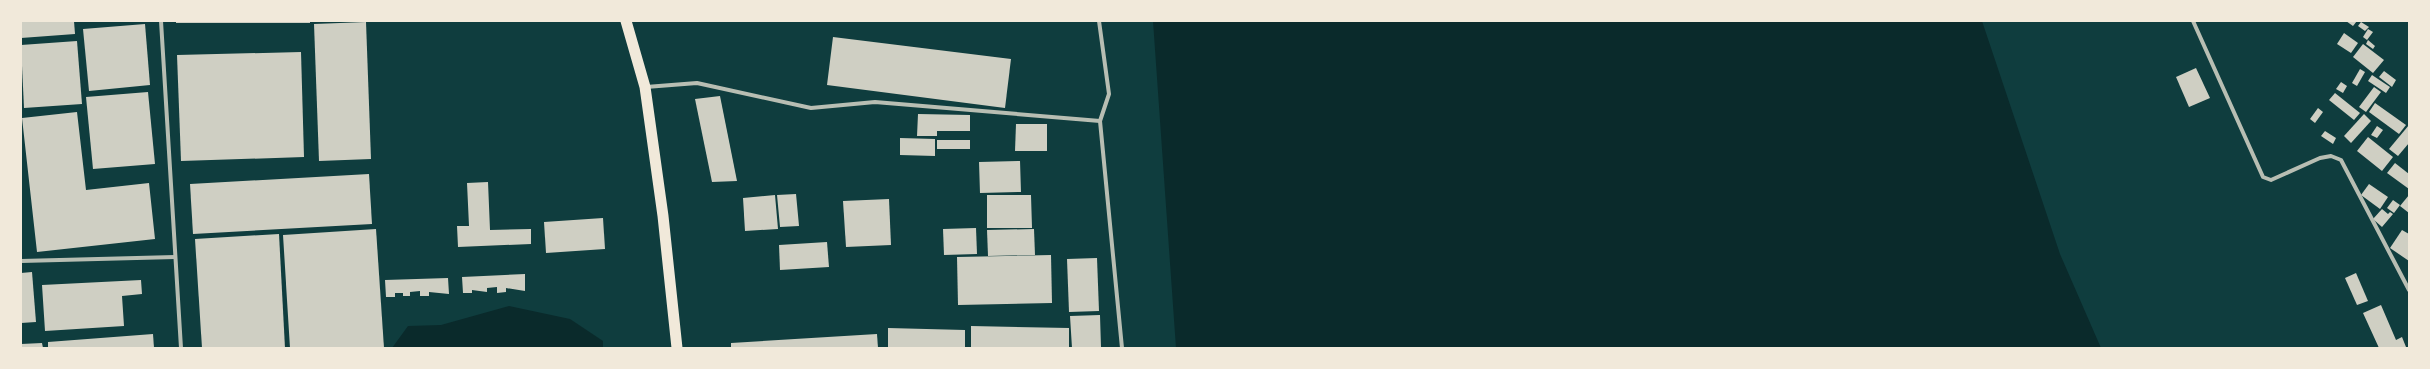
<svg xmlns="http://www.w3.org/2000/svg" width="2430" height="369" font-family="'DejaVu Sans',sans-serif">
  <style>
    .water { fill: #0a2a2b }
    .building { fill: #cfcfc3 }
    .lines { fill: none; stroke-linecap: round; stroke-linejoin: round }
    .minor { stroke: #b8beb3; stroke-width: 4 }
    .trunk { stroke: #f1e9da; stroke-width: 11 }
  </style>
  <rect width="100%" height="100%" fill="#0f3d3e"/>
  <!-- water -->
  <g class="water">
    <path d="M1153 21H1982L2060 254 2101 348H1176Z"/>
    <path d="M509 306 570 319 603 341V348H392L408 326 441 325Z"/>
  </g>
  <!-- building -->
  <g class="building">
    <path d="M21 21H74L75 34 21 38Z"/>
    <rect x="176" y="21" width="134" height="2"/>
    <path d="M2346 21H2357L2353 26Z"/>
    <path d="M366 22 371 159 319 161 314 24Z"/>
    <path d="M2361 22 2369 27 2365 31 2358 26Z"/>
    <path d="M145 24 150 85 89 91 83 29Z"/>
    <path d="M2368 29 2373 32 2367 40 2363 37Z"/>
    <path d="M2344 33 2358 43 2351 53 2337 44Z"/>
    <path d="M833 37 1011 59 1005 108 827 85Z"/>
    <path d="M2368 40 2375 46 2373 49 2366 44Z"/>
    <path d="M77 41 82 104 24 108 21 45Z"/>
    <path d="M2363 44 2384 60 2373 73 2353 57Z"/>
    <path d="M301 52 304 157 181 161 177 55Z"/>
    <path d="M2196 68 2210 98 2189 107 2176 77Z"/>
    <path d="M2360 69 2365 72 2357 86 2352 83Z"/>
    <path d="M2384 71 2396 80 2392 87 2379 77Z"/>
    <path d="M2372 75 2390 87 2386 93 2368 81Z"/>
    <path d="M2341 82 2347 86 2343 93 2336 89Z"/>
    <path d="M2374 87 2381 92 2366 112 2359 107Z"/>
    <path d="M148 92 155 164 93 169 86 97Z"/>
    <path d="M2335 93 2360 113 2354 120 2329 100Z"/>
    <path d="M720 96 737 181 712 182 695 99Z"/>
    <path d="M2375 103 2406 125 2399 134 2369 112Z"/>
    <path d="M2318 108 2323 112 2315 123 2310 119Z"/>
    <path d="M77 112 86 190 149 183 155 239 37 252 22 118Z"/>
    <path d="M918 114 970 115V131H937V136H917Z"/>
    <path d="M2364 114 2371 121 2351 143 2344 136Z"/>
    <path d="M1016 124H1047V151H1015Z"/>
    <path d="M2409 125V143L2398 156 2389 149Z"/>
    <path d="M2377 126 2383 130 2377 138 2371 135Z"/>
    <path d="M2325 131 2336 138 2333 144 2321 136Z"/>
    <path d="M2368 137 2393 157 2382 171 2357 151Z"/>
    <path d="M900 138 935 139V156L900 155Z"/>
    <rect x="937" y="140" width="33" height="9"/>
    <path d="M1020 161 1021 192 980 193 979 162Z"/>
    <path d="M2395 163 2409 174V189L2387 173Z"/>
    <path d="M369 174 372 224 193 234 190 184Z"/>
    <path d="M488 182 490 230 531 229V244L458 247 457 226H469L467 183Z"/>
    <path d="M2369 184 2388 197 2380 209 2361 195Z"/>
    <path d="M796 194 799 226 780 227 777 195Z"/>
    <path d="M775 195 778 229 745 231 743 198Z"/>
    <path d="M987 195H1031L1032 228H987Z"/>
    <path d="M2409 195V213L2400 206Z"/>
    <path d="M889 199 891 245 846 247 843 201Z"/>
    <path d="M2393 200 2400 205 2394 213 2387 208Z"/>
    <path d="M2382 209 2388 214 2390 212 2393 214 2382 227 2373 219Z"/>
    <path d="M603 218 605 249 546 253 544 222Z"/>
    <path d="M976 228 977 254 944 255 943 229Z"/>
    <path d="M376 229 384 348H290L283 235Z"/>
    <path d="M1034 229 1035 255 988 256 987 230Z"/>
    <path d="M2402 230 2409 234V261L2390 248Z"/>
    <path d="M279 234 285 348H202L195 239Z"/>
    <path d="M827 242 829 267 780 270 779 245Z"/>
    <path d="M1051 255 1052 303 958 305 957 257Z"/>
    <path d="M1097 258 1099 311 1069 312 1067 259Z"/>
    <path d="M32 272 36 322 21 323V273Z"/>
    <path d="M2356 273 2368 301 2357 305 2345 278Z"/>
    <path d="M525 274V291L506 288V292L497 293V287L487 288V292L472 290V293H463L462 277Z"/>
    <path d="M448 278 449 294 429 292V296H420V291L410 292V296H403V293H395V297H386L385 280Z"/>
    <path d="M141 280 142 294 122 296 124 326 45 331 42 285Z"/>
    <path d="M2381 305 2396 340 2402 337 2406 347 2379 348 2363 313Z"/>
    <path d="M1100 315 1101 348H1072L1070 316Z"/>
    <path d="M971 326 1069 328V348H971Z"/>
    <path d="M888 328 965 330V348H888Z"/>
    <path d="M153 334 154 348H48V342Z"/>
    <path d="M877 334 878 348H731V343Z"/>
    <path d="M42 343 43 348H21V344Z"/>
  </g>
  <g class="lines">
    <!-- minor -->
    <g class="minor">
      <path d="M161 21 181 348"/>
      <path d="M1099 21 1109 94 1100 121 1122 348"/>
      <path d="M2193 21 2263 177 2271 180 2320 158 2331 156 2341 160 2409 290"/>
      <path d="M646 87 697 83 811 108 875 102 1100 121"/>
      <path d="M21 261 175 257"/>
    </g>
    <!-- trunk -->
    <path class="trunk" d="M626 21 645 87 663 216 677 348"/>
  </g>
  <!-- border -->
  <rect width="2430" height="369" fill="none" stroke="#f1e9da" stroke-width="44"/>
</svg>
